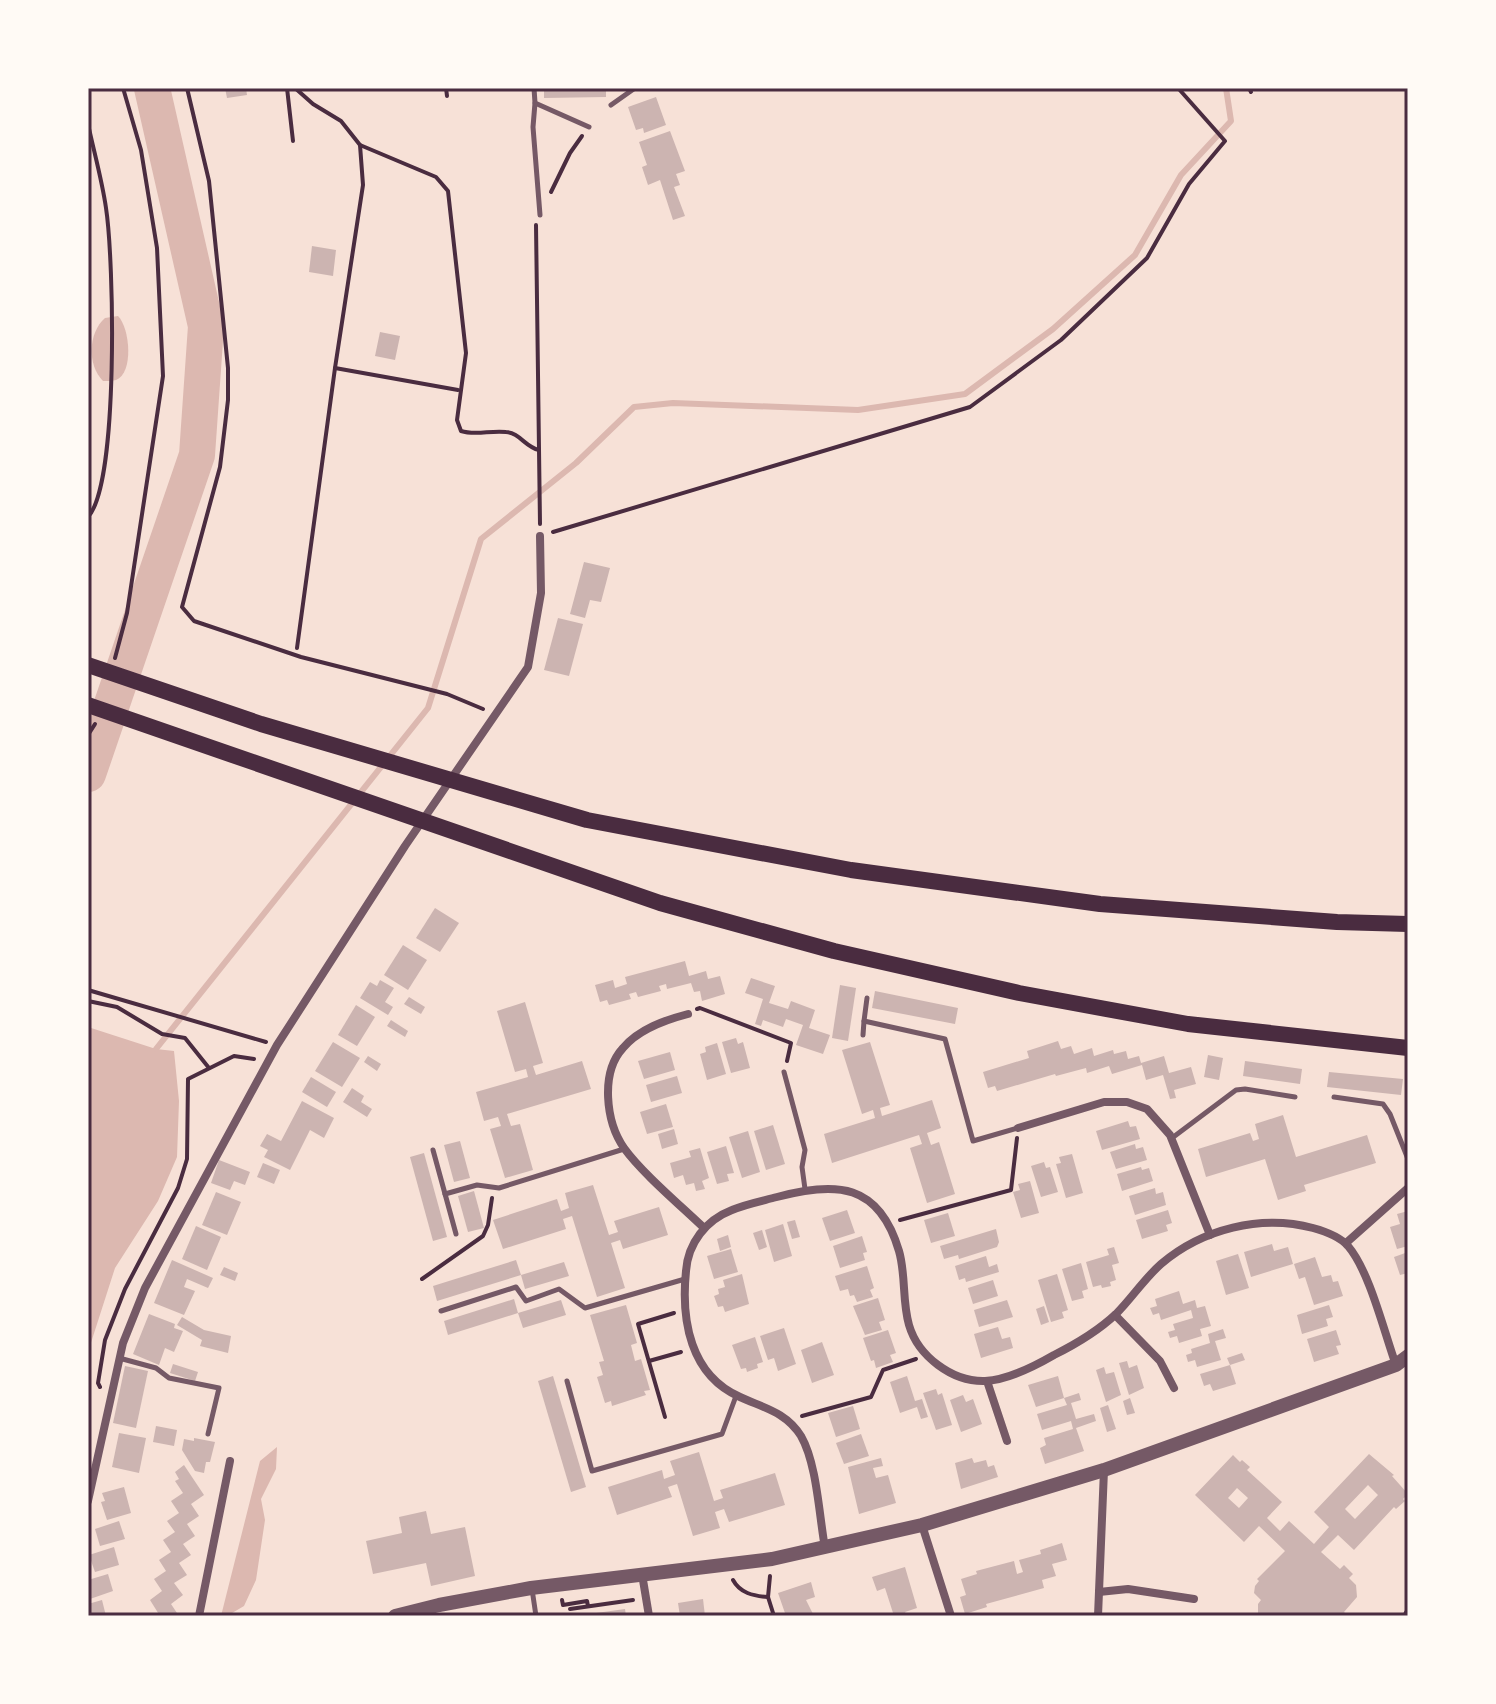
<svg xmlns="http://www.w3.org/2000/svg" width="1496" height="1704" font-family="'Varela Round',sans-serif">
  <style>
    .water { fill: #dcb8b0 }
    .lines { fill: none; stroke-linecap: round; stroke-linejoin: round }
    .stream { stroke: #dcb8b0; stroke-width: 6 }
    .river { stroke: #dcb8b0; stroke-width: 36 }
    .building { fill: #ccb4b1; fill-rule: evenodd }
    .path { stroke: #4a2c40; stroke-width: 4 }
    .service { stroke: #755966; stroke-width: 5 }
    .minor { stroke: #755966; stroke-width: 8 }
    .tertiary { stroke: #755966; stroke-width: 14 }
    .primary { stroke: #4a2c40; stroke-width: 16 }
    .neatline { fill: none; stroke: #4a2c40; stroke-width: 3 }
  </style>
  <rect width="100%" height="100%" fill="#f7e1d7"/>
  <!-- water -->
  <g class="water">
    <path d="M118 316C130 328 134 373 116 380 113 381 106 381 103 381 87 365 88 333 105 318Z"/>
    <path d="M88 1027 156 1049 174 1051 179 1101 177 1157 158 1201 115 1268 88 1352Z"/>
    <path d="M277 1447 276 1469 261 1499 265 1520 256 1580 244 1606 227 1616H221L260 1461Z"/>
  </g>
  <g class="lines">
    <!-- stream -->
    <path class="stream" d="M156 1049 428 708 481 539 576 463 634 407 673 403 858 410 965 394 1053 329 1135 255 1181 175 1231 121 1226 88"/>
    <!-- river -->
    <path class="river" d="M88 774 197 455 206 326 152 88"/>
  </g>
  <!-- building -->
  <g class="building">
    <path d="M225 88H246L247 95 227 98Z"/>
    <path d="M544 88H606V97L544 98Z"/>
    <path d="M656 97 666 125 644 133 643 128 636 130 628 107Z"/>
    <path d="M670 131 685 171 676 174 680 185 674 187 685 216 673 220 660 180 648 185 642 167 647 165 639 142Z"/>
    <path d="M312 246 336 250 333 276 309 272Z"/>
    <path d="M380 332 400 336 395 360 375 356Z"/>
    <path d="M584 562 610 568 601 602 590 600 585 618 570 614Z"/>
    <path d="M558 618 583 624 569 676 544 670Z"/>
    <path d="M435 908 459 923 440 952 416 938Z"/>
    <path d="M403 945 427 960 408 990 384 975Z"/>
    <path d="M685 961 689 976 706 971 708 979 720 976 725 994 702 1001 700 991 694 992 691 983 667 989 666 984 659 986 661 991 638 997 636 992 629 994 631 999 609 1005 607 1000 600 1002 595 985 613 980 615 988 627 984 625 977Z"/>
    <path d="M751 978 775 986 769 1003 788 1009 791 1001 815 1010 809 1028 830 1035 823 1054 796 1045 803 1025 786 1019 783 1027 763 1020 761 1026 755 1024 763 999 745 993Z"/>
    <path d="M380 980 394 988 385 1002 393 1007 388 1015 360 998 370 982 377 986Z"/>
    <path d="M840 985 856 988 848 1041 832 1038Z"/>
    <path d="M875 991 958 1008 955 1024 872 1008Z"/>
    <path d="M409 997 425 1007 421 1014 404 1004Z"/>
    <path d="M525 1002 543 1063 533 1066 536 1075 582 1061 591 1089 507 1114 511 1126 520 1124 533 1170 505 1178 490 1129 501 1126 498 1117 484 1121 476 1092 528 1077 526 1069 515 1072 497 1011Z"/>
    <path d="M356 1005 375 1017 357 1046 338 1035Z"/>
    <path d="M391 1020 408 1031 405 1037 387 1026Z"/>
    <path d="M736 1038 738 1044 743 1042 750 1068 731 1073 722 1042Z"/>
    <path d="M1058 1041 1061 1049 1071 1046 1074 1054 1092 1048 1094 1056 1113 1050 1114 1054 1126 1051 1128 1059 1139 1056 1141 1063 1164 1056 1169 1073 1191 1067 1196 1084 1174 1090 1176 1098 1170 1099 1163 1075 1146 1080 1142 1065 1112 1074 1109 1066 1087 1073 1086 1068 1056 1076 1055 1074 997 1091 995 1086 988 1088 983 1072 1029 1058 1027 1051Z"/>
    <path d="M333 1042 360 1058 342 1087 315 1071Z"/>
    <path d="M870 1042 890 1105 880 1108 882 1116 932 1100 941 1128 927 1133 931 1145 939 1142 955 1194 927 1203 910 1148 922 1144 919 1135 832 1163 824 1134 875 1118 873 1110 862 1114 842 1050Z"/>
    <path d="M717 1043 726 1074 707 1080 700 1054 706 1052 705 1047Z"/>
    <path d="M670 1052 675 1070 644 1079 638 1061Z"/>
    <path d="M1208 1055 1223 1058 1219 1080 1204 1077Z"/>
    <path d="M368 1056 381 1064 377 1071 364 1062Z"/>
    <path d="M1245 1061 1302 1069 1300 1084 1243 1076Z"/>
    <path d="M1329 1072 1403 1079 1401 1095 1327 1087Z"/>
    <path d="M677 1076 682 1093 651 1102 646 1085Z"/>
    <path d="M311 1077 336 1092 327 1107 302 1092Z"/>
    <path d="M352 1088 364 1096 361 1102 372 1109 367 1117 343 1102Z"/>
    <path d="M302 1101 334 1118 324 1138 310 1130 290 1170 264 1157 268 1150 260 1146 267 1134 281 1141Z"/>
    <path d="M666 1104 673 1127 647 1134 640 1112Z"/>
    <path d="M1283 1115 1296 1157 1367 1135 1376 1163 1304 1185 1306 1191 1278 1200 1265 1159 1206 1177 1198 1149 1250 1133 1253 1141 1259 1139 1255 1124Z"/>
    <path d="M1128 1121 1130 1127 1136 1126 1140 1139 1102 1150 1096 1131Z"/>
    <path d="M773 1125 785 1164 766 1170 754 1131Z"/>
    <path d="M674 1129 678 1144 662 1149 658 1134Z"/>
    <path d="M748 1131 760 1172 742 1178 729 1137Z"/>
    <path d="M460 1141 470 1178 454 1182 444 1145Z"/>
    <path d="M1135 1144 1136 1149 1143 1147 1147 1160 1116 1169 1110 1152Z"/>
    <path d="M726 1146 734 1173 727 1174 729 1181 717 1184 707 1152Z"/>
    <path d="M700 1148 709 1178 702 1181 705 1189 696 1191 694 1183 686 1185 683 1175 674 1178 670 1163 691 1157 689 1151Z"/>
    <path d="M424 1153 447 1237 433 1241 410 1157Z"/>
    <path d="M1072 1154 1083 1193 1066 1198 1056 1164 1061 1163 1059 1157Z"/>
    <path d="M219 1160 250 1172 245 1185 234 1181 230 1190 211 1183Z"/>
    <path d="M1044 1162 1046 1168 1050 1167 1058 1192 1041 1197 1031 1166Z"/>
    <path d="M263 1163 280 1170 274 1184 257 1177Z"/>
    <path d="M1141 1167 1142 1170 1149 1168 1153 1181 1122 1191 1117 1174Z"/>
    <path d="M1030 1181 1039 1213 1021 1218 1013 1192 1020 1190 1018 1184Z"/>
    <path d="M593 1185 609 1235 618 1232 614 1221 659 1207 668 1235 623 1249 620 1240 611 1243 625 1288 597 1297 572 1216 563 1219 566 1229 503 1249 493 1220 557 1199 561 1211 569 1208 565 1193Z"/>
    <path d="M1155 1188 1156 1194 1163 1192 1166 1205 1135 1215 1129 1196Z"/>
    <path d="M474 1191 484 1228 468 1232 458 1196Z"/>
    <path d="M216 1192 241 1202 227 1235 202 1225Z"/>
    <path d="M847 1210 855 1233 830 1241 822 1218Z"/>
    <path d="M1168 1210 1172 1223 1166 1225 1168 1231 1142 1239 1136 1220Z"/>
    <path d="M1408 1211V1246L1397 1249 1390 1227 1400 1224 1397 1214Z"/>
    <path d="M948 1213 955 1236 931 1243 924 1220Z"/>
    <path d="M795 1220 800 1237 792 1239 787 1222Z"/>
    <path d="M783 1224 792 1256 774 1262 765 1230Z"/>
    <path d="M196 1226 221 1237 207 1270 182 1259Z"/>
    <path d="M996 1229 999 1242 997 1247 959 1259 958 1255 944 1259 940 1246Z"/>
    <path d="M762 1230 767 1247 759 1250 753 1233Z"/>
    <path d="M728 1235 731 1247 720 1251 717 1239Z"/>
    <path d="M862 1236 867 1252 863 1253 865 1260 840 1268 833 1246Z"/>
    <path d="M1272 1244 1274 1251 1288 1247 1293 1264 1251 1277 1244 1252Z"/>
    <path d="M1114 1247 1119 1263 1112 1265 1116 1280 1110 1282 1111 1286 1102 1288 1101 1285 1093 1287 1086 1262 1109 1255 1107 1249Z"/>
    <path d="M731 1249 738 1272 714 1279 707 1256Z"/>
    <path d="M1408 1252V1273L1400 1275 1394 1257Z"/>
    <path d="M1238 1254 1249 1288 1226 1295 1216 1261Z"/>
    <path d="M986 1256 989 1267 997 1264 999 1272 966 1282 965 1278 959 1280 955 1266Z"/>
    <path d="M1315 1257 1322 1277 1331 1275 1333 1282 1338 1281 1343 1296 1314 1305 1305 1277 1299 1279 1294 1264Z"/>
    <path d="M172 1260 213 1278 208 1288 187 1279 184 1287 195 1291 184 1315 154 1303Z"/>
    <path d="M516 1260 521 1275 437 1301 433 1286Z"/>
    <path d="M564 1262 569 1276 525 1289 521 1275Z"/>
    <path d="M1081 1263 1088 1289 1082 1291 1084 1298 1072 1301 1062 1269Z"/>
    <path d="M867 1266 874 1288 870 1290 873 1297 857 1302 854 1295 850 1296 848 1289 840 1291 835 1276Z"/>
    <path d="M224 1267 238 1273 235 1281 220 1275Z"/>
    <path d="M742 1274 749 1304 725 1312 723 1306 718 1307 714 1296 719 1294 718 1289 725 1287 723 1280Z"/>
    <path d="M1057 1274 1068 1310 1062 1312 1064 1318 1051 1322 1038 1280Z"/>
    <path d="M993 1280 998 1296 973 1304 968 1288Z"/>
    <path d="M1179 1291 1183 1304 1195 1300 1197 1308 1205 1306 1211 1326 1200 1329 1202 1336 1179 1343 1177 1336 1170 1338 1168 1332 1175 1330 1173 1324 1193 1318 1191 1310 1161 1320 1159 1313 1153 1315 1150 1308 1157 1306 1155 1299Z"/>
    <path d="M878 1298 885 1320 879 1322 882 1330 865 1335 853 1306Z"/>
    <path d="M514 1299 518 1313 448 1335 444 1321Z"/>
    <path d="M561 1300 566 1315 523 1328 518 1313Z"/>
    <path d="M1007 1300 1013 1317 979 1327 974 1310Z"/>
    <path d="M626 1305 637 1343 631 1345 635 1361 641 1359 650 1390 644 1391 646 1395 612 1406 611 1401 605 1403 597 1377 603 1375 599 1362 604 1361 590 1315Z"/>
    <path d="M1329 1305 1333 1317 1326 1319 1328 1326 1302 1334 1297 1315Z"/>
    <path d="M1044 1306 1049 1322 1041 1325 1036 1309Z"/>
    <path d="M149 1314 175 1324 174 1328 183 1331 174 1352 165 1348 159 1365 133 1354Z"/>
    <path d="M182 1317 204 1330 231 1336 228 1353 200 1346 202 1340 177 1325Z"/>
    <path d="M998 1327 1002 1339 1010 1337 1013 1348 981 1358 974 1334Z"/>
    <path d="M784 1328 796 1364 778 1371 774 1358 768 1360 760 1336Z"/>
    <path d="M1223 1329 1226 1338 1215 1341 1221 1360 1197 1367 1195 1360 1188 1362 1186 1355 1192 1353 1191 1349 1210 1343 1208 1334Z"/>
    <path d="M888 1330 896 1353 890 1355 893 1362 876 1368 874 1360 871 1361 863 1338Z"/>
    <path d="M1336 1330 1341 1345 1336 1346 1339 1354 1314 1362 1307 1339Z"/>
    <path d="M755 1337 763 1362 757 1364 758 1368 747 1372 746 1368 741 1369 732 1345Z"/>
    <path d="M822 1342 834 1375 812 1383 801 1350Z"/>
    <path d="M1242 1353 1245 1360 1230 1365 1236 1384 1213 1391 1210 1384 1204 1386 1200 1374 1230 1365 1227 1358Z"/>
    <path d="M1127 1361 1129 1368 1137 1365 1144 1388 1129 1395 1119 1363Z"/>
    <path d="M173 1364 198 1372 195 1381 170 1373Z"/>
    <path d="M125 1366 148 1371 136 1428 113 1423Z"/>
    <path d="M1104 1367 1106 1374 1114 1372 1121 1395 1106 1402 1096 1370Z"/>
    <path d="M553 1376 586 1487 571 1492 538 1381Z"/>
    <path d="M907 1376 915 1401 922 1399 928 1417 921 1419 917 1407 900 1413 890 1382Z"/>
    <path d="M1058 1376 1064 1398 1036 1407 1028 1385Z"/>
    <path d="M936 1389 938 1395 942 1393 952 1425 936 1430 923 1393Z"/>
    <path d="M1079 1393 1081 1400 1071 1403 1076 1419 1094 1414 1096 1421 1076 1428 1084 1451 1045 1464 1040 1448 1046 1445 1044 1438 1073 1429 1071 1421 1042 1430 1037 1414 1067 1405 1064 1398Z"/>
    <path d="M963 1395 966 1402 973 1399 982 1424 961 1432 950 1400Z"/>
    <path d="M1130 1398 1135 1413 1127 1415 1123 1401Z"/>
    <path d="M1108 1405 1116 1429 1107 1432 1100 1408Z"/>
    <path d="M853 1406 860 1429 836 1437 828 1413Z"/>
    <path d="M156 1426 177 1430 174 1446 153 1442Z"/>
    <path d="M119 1433 146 1438 139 1473 112 1467Z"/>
    <path d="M861 1434 869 1456 844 1464 836 1443Z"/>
    <path d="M194 1438 215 1442 210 1462H206L204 1473 195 1471 182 1450 184 1439 194 1441Z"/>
    <path d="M699 1452 714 1501 723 1498 720 1490 775 1473 785 1505 729 1522 724 1509 715 1512 720 1528 693 1536 677 1484 668 1487 672 1497 617 1515 608 1487 662 1470 664 1479 675 1475 670 1461Z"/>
    <path d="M1369 1454 1394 1475 1392 1476 1408 1494 1403 1499 1405 1501 1396 1509 1394 1507 1354 1550 1338 1535 1321 1552 1340 1569 1344 1565 1353 1574 1349 1578 1356 1585 1357 1597 1344 1612 1348 1616H1258V1604L1261 1600 1254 1593 1255 1586 1259 1581 1257 1579 1285 1551 1259 1526 1244 1542 1195 1495 1233 1455 1240 1462 1242 1460 1250 1467 1247 1470 1282 1502 1267 1518 1280 1531 1289 1521 1314 1544 1329 1527 1314 1512ZM1368 1485 1378 1495 1355 1519 1345 1509ZM1237 1488 1248 1498 1239 1508 1228 1498Z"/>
    <path d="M881 1458 883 1466 873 1468 876 1478 888 1475 896 1503 859 1514 848 1467Z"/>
    <path d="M972 1458 974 1463 986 1460 988 1467 994 1465 998 1477 961 1489 955 1463Z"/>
    <path d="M184 1465 204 1495 191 1504 199 1516 187 1524 195 1536 183 1544 191 1555 179 1563 187 1575 174 1583 183 1595 171 1604 179 1616H160L150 1600 162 1591 154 1579 166 1571 159 1560 171 1552 163 1540 175 1532 167 1521 179 1513 171 1501 183 1493 175 1481 179 1479 175 1472Z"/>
    <path d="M124 1487 131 1513 107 1520 101 1502 105 1501 102 1493Z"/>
    <path d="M426 1511 431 1534 465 1527 475 1576 431 1586 426 1563 373 1574 366 1541 402 1533 399 1517Z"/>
    <path d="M119 1521 125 1539 100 1546 95 1529Z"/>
    <path d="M1062 1543 1067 1560 1052 1564 1056 1576 1042 1580 1044 1588 986 1604 987 1607 965 1614 960 1597 966 1595 961 1579 977 1574 976 1571 1014 1561 1017 1574 1023 1572 1019 1560 1041 1554 1040 1550Z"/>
    <path d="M114 1547 119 1565 95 1572 89 1555Z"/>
    <path d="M905 1567 917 1608 905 1612 907 1616H894L885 1588 877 1591 872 1577Z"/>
    <path d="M108 1574 113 1591 90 1599 88 1580Z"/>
    <path d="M811 1582 815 1597 806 1600 814 1616H786L778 1593Z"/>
    <path d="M703 1599 705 1616H680L678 1603Z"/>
    <path d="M102 1600 106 1616H88V1604Z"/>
    <path d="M625 1609 626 1616H589V1614Z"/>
  </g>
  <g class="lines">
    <!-- path -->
    <g class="path">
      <path d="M187 88 209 181 228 368V400L220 467 182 607 194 621 301 657 447 694 483 709"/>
      <path d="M287 88 293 141"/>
      <path d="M295 88 313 104 341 121 360 145 363 185 335 368 297 648"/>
      <path d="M446 88 447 96"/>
      <path d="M1249 88 1251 92"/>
      <path d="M88 124C94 152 102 180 106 208 114 260 119 483 88 517"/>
      <path d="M360 145 436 177 448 191 466 353 457 420 461 431C476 436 490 430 506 432 520 433 525 447 539 450"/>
      <path d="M551 192 570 153 582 136"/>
      <path d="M536 225 540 524"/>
      <path d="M335 368 458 390"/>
      <path d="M553 532 970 407 1061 340 1147 258 1189 184 1225 141 1178 88"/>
      <path d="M115 658 127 613 163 376 157 248 141 150 123 88"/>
      <path d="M88 735 95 724"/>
      <path d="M88 990 266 1042"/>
      <path d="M88 1001 117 1007 162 1034 185 1038 209 1068"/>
      <path d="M697 1009 700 1008 791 1043 787 1061"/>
      <path d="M900 1220 1011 1190 1017 1138"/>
      <path d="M422 1279 483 1236 488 1225 492 1198"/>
      <path d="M649 1361 681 1352"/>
      <path d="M100 1387 98 1383 105 1340 125 1289 178 1188 187 1159 188 1079 234 1056 254 1059"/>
      <path d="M802 1416 871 1397 883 1370 916 1359"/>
      <path d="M665 1417 638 1324 674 1313"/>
      <path d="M770 1576 768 1597 774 1616"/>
      <path d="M733 1580C740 1593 753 1596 768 1597"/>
      <path d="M562 1600 563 1605 587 1601 588 1606"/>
      <path d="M570 1609 633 1600"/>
      <path d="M1404 1616 1408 1609"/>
    </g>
    <!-- service -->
    <g class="service">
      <path d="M534 88 535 103 589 127"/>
      <path d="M535 103 533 127 540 215"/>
      <path d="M611 105 635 88"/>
      <path d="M867 998 864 1021 945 1039 973 1141 1018 1128"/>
      <path d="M863 1035 864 1021"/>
      <path d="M784 1072 805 1150 802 1167 805 1189"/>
      <path d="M1334 1097 1383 1104 1390 1114 1408 1159"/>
      <path d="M1172 1138 1236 1090 1245 1089 1295 1097"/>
      <path d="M433 1150 456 1234"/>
      <path d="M445 1194 477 1185 499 1188 624 1149"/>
      <path d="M441 1311 516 1287 526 1301 559 1289 585 1308 685 1279"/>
      <path d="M119 1358 156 1368 169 1378 219 1388 208 1434"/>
      <path d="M567 1381 592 1471 722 1434 736 1396"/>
      <path d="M532 1589 536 1616"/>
    </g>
    <!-- minor -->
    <g class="minor">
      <path d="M688 1014C665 1020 639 1029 623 1048 600 1073 606 1122 624 1148 642 1173 680 1205 704 1228"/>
      <path d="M1018 1128 1104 1102H1127L1147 1109 1170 1135 1210 1235"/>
      <path d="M1346 1243 1408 1188"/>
      <path d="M1115 1315 1160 1361 1174 1388"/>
      <path d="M987 1381 1007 1441"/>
      <path d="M88 1501 123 1343 145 1288 277 1045 405 846 528 667 541 593 540 536"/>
      <path d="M922 1525 951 1616"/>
      <path d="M825 1548C819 1515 817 1464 801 1436 786 1412 764 1408 740 1397 690 1375 681 1320 686 1271 688 1243 706 1220 732 1210 746 1204 762 1201 777 1197 836 1181 879 1183 899 1251 906 1275 902 1301 909 1325 918 1356 952 1382 985 1381 1007 1380 1035 1366 1054 1355 1076 1344 1098 1331 1116 1314 1132 1298 1144 1279 1161 1264 1202 1229 1261 1214 1313 1228 1324 1231 1340 1237 1348 1246 1370 1272 1384 1332 1396 1365"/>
      <path d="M642 1574 649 1616"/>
      <path d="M1099 1592 1128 1589 1194 1599"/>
      <path d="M199 1616 230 1461"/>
      <path d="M1098 1616 1104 1470"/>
    </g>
    <!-- tertiary -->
    <path class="tertiary" d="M395 1616 439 1605 531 1588 772 1559 922 1525 1104 1470 1396 1365 1408 1356"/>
    <!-- primary -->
    <g class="primary">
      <path d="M88 665 261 724 587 820 851 870 1100 904 1337 922 1408 924"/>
      <path d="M88 705 660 903 834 951 1019 993 1188 1024 1408 1048"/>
    </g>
  </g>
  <!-- border -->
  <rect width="1496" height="1704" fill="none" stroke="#fffaf5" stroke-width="180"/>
  <rect x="90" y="90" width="1316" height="1524" class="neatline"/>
</svg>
